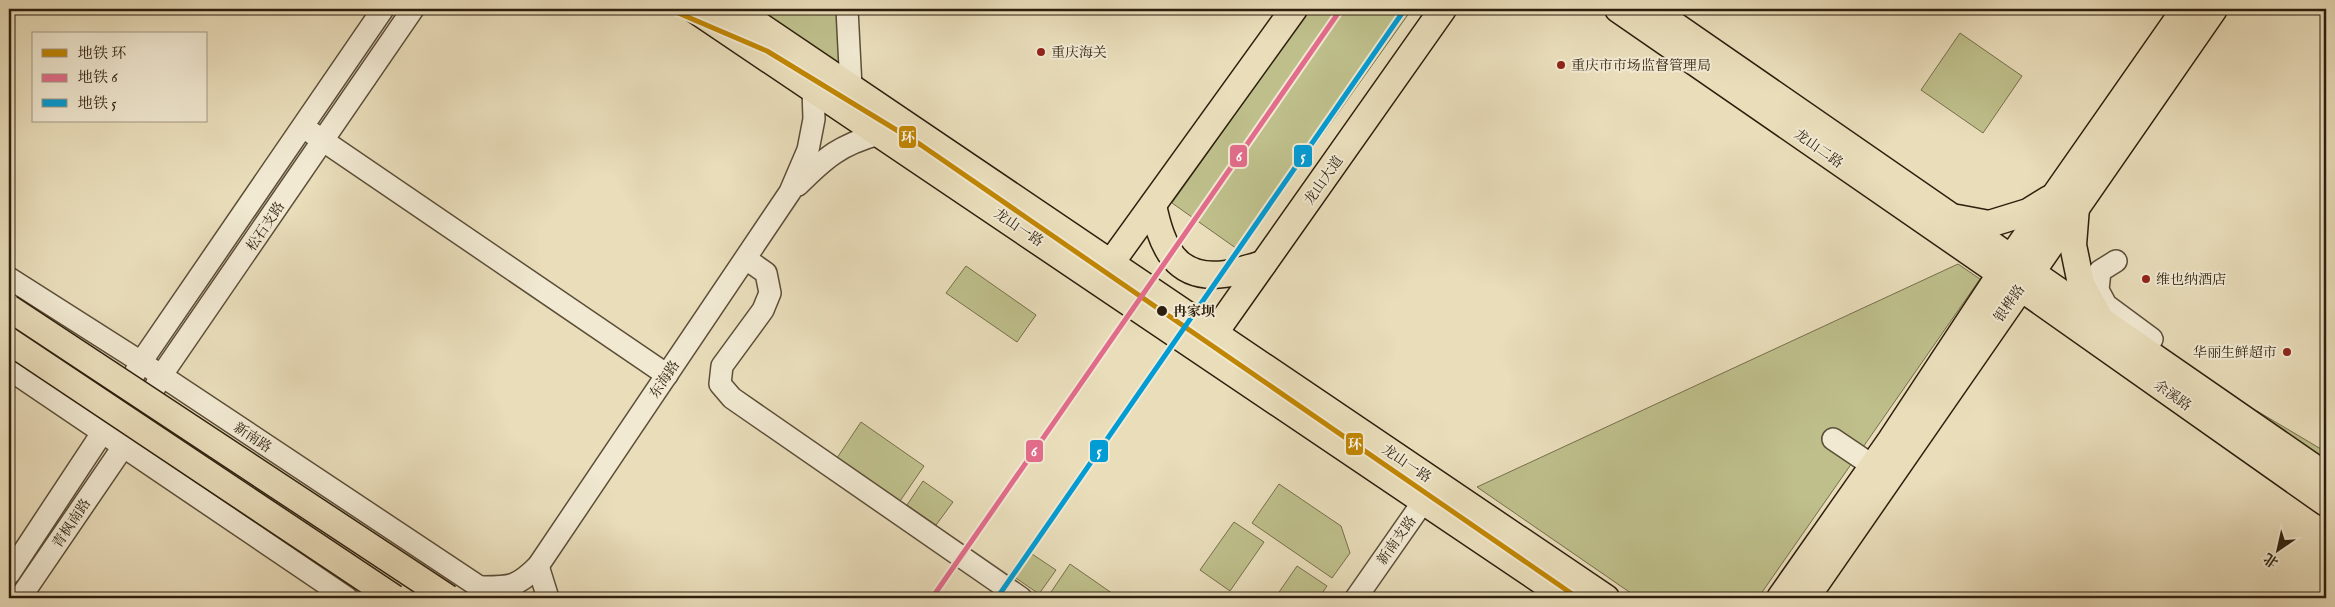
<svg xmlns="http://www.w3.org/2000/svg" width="2335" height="607" font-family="'IM FELL English','Noto Serif SC',serif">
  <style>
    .green { fill: #bebf8b; stroke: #766f4c }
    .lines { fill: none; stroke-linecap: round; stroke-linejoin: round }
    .minor-casing { stroke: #5c4e38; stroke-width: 24 }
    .major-casing { stroke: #2d1f0d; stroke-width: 29 }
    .minor { stroke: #f1e9d2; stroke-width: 21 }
    .major { stroke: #e9ddba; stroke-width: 26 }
    .major-bridge-casing { stroke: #2d1f0d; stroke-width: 29; stroke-linecap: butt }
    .major-bridge { stroke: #e9ddba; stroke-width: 26 }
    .metro-1-casing { stroke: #f1e9d2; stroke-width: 9 }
    .metro-2-casing { stroke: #f1e9d2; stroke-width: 9 }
    .metro-3-casing { stroke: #f1e9d2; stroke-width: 9 }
    .metro-1 { stroke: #c18603; stroke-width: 5 }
    .metro-2 { stroke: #e26c8b; stroke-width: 5 }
    .metro-3 { stroke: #029cd5; stroke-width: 5 }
    .poi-dot { fill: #8f2418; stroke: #f1e9d2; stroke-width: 2 }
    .stop-dot { fill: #2d1f0d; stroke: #f1e9d2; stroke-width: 2 }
    .labels { text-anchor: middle; stroke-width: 4; stroke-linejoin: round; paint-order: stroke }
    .poi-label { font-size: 14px; fill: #2d1f0d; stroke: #f1e9d2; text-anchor: start }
    .street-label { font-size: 14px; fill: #2d1f0d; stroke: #f1e9d2 }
    .stop-label { font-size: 14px; font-weight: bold; fill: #2d1f0d; stroke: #f1e9d2; text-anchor: start }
    .line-badge { stroke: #f1e9d2; stroke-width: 2 }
    .badge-label { font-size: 14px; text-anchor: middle; font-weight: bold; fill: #fff }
  </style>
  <rect width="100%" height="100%" fill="#e9ddba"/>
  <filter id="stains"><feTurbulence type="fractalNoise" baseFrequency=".004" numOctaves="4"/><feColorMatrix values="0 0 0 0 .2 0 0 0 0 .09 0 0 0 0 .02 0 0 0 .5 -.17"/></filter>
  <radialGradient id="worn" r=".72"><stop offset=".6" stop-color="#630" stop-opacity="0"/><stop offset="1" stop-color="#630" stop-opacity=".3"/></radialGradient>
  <!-- green -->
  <g class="green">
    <path d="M751 9H837L841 70Z"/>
    <path d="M1310 9H1412L1240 251 1172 203Z"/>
    <path d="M1960 33 2022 76 1983 133 1921 90Z"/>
    <path d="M1958 264 1980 279 1758 598H1638L1477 487Z"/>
    <path d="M966 266 1036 315 1017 342 946 293Z"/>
    <path d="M2257 411 2326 452V464L2255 414Z"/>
    <path d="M861 422 924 466 900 501 837 458Z"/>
    <path d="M923 481 953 502 936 525 907 505Z"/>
    <path d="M1279 484 1341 526 1350 553 1332 578 1252 523Z"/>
    <path d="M1234 522 1264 542 1230 591 1200 570Z"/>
    <path d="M1026 550 1056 570 1039 594 1010 574Z"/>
    <path d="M1070 564 1119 598H1047Z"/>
    <path d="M1297 566 1327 586 1319 598H1275Z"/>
  </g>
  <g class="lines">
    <defs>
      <g id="minor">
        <path d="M847 9 851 87"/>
        <path d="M312 133 667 375"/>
        <path d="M798 185C826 157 840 145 879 134"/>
        <path d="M746 259 766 273 770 293 763 310 722 366 720 384 732 398 1021 598"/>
        <path d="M2116 261 2100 271 2098 290 2106 305 2152 339 2145 351"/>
        <path d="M9 278 141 362 490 594"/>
        <path d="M9 369 347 598"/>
        <path d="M1833 439 1873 466"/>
        <path d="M538 566 548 598"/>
        <path d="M9 574 102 433 141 362 383 9"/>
        <path d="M479 587C510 587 516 588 538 566L790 192 808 150 814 119 813 89"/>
        <path d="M20 598 123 447 161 376 413 9"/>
        <path d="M1356 598 1432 489"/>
      </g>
      <g id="major">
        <path d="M694 9 1567 598"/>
        <path d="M735 9 1606 598"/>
        <path d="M1618 9 2020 287 2326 503"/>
        <path d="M1651 9 2326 476"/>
        <path d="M1153 205C1161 245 1175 281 1225 274 1238 272 1251 267 1263 264"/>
        <path d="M2076 207 2073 245 2081 284 2098 315"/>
        <path d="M1957 218 1989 224 2028 212 2049 199"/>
        <path d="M1100 278 1294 9"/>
        <path d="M1204 348 1443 9"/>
        <path d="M1780 598 1891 440 2011 258 2185 9"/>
        <path d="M1806 598 2214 9"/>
      </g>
    </defs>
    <!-- minor casing -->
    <use href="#minor" class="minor-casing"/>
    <!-- major casing -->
    <use href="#major" class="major-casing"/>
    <!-- minor -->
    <use href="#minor" class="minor"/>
    <!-- major -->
    <use href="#major" class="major"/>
    <defs>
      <g id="major-bridge">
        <path d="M9 308 448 598"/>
        <path d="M9 341 394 598"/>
      </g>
    </defs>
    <!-- major-bridge casing -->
    <use href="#major-bridge" class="major-bridge-casing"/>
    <!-- major-bridge -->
    <use href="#major-bridge" class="major-bridge"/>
    <defs>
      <path id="metro-1" d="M669 9 767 51 921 145 1578 598"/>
      <path id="metro-2" d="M932 598 1341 9"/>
      <path id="metro-3" d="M997 598 1405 9"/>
    </defs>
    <!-- metro-1 casing -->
    <use href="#metro-1" class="metro-1-casing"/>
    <!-- metro-2 casing -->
    <use href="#metro-2" class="metro-2-casing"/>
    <!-- metro-3 casing -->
    <use href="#metro-3" class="metro-3-casing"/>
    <!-- metro-1 -->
    <use href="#metro-1" class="metro-1"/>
    <!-- metro-2 -->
    <use href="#metro-2" class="metro-2"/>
    <!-- metro-3 -->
    <use href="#metro-3" class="metro-3"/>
  </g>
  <!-- markers -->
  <g class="poi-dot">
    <circle cx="1041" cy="52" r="5"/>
    <circle cx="1561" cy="65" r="5"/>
    <circle cx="2146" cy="279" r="5"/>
    <circle cx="2287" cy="352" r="5"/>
  </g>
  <circle class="stop-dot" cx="1162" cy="311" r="6"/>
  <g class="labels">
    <!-- poi labels -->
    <g class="poi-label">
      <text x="1051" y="57">重庆海关</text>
      <text x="1571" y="70">重庆市市场监督管理局</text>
      <text x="2156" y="284">维也纳酒店</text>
      <text x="2277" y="357" text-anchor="end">华丽生鲜超市</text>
    </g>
    <!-- street labels -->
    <g class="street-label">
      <text transform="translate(1819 148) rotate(35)" y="5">龙山二路</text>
      <text transform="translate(1323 180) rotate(-55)" y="5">龙山大道</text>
      <text transform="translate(265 226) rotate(-56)" y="5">松石支路</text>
      <text transform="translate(1019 227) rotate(34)" y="5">龙山一路</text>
      <text transform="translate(2009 303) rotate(-55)" y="5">银桦路</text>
      <text transform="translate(664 379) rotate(-56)" y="5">东海路</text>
      <text transform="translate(2173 395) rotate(35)" y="5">余溪路</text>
      <text transform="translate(253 437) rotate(34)" y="5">新南路</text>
      <text transform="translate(1407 463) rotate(34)" y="5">龙山一路</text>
      <text transform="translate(71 523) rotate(-56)" y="5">青枫南路</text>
      <text transform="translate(1396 540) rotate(-55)" y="5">新南支路</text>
    </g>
    <!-- stop labels -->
    <g class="stop-label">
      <text x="1173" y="316">冉家坝</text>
    </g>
  </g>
  <g class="line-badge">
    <rect x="898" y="125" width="19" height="24" rx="5" fill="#c18603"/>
    <rect x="1229" y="144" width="19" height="24" rx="5" fill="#e26c8b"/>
    <rect x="1293" y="144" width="20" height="24" rx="5" fill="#029cd5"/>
    <rect x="1345" y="432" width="19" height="24" rx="5" fill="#c18603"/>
    <rect x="1025" y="439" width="19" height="24" rx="5" fill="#e26c8b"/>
    <rect x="1089" y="439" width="20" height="24" rx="5" fill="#029cd5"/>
  </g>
  <g class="badge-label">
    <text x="908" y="142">环</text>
    <text x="1239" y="161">6</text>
    <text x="1303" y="161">5</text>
    <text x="1355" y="449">环</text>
    <text x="1034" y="456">6</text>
    <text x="1099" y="456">5</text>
  </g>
  <!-- margin -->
  <rect width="2335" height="607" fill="none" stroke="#e9ddba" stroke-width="30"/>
  <rect x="10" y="10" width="2315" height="587" fill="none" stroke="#2d1f0d" stroke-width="2.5"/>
  <rect x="15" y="15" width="2305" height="577" fill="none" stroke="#2d1f0d"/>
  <!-- legend -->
  <rect x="32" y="32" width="175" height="90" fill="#f1e9d2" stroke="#a39883"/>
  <rect x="42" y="49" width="25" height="8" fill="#c18603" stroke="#a39883"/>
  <text x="78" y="58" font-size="15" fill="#2d1f0d">地铁 环</text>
  <rect x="42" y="74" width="25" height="8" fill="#e26c8b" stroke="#a39883"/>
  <text x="78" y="82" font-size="15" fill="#2d1f0d">地铁 6</text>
  <rect x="42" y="99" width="25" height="8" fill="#029cd5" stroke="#a39883"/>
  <text x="78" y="108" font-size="15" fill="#2d1f0d">地铁 5</text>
  <!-- north arrow -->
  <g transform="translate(2278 550) rotate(214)" stroke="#f1e9d2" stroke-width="4" paint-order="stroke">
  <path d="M0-4L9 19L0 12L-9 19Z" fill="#2d1f0d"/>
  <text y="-8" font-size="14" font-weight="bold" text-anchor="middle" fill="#2d1f0d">北</text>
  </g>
  <rect width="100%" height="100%" filter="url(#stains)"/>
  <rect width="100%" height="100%" fill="url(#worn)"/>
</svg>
